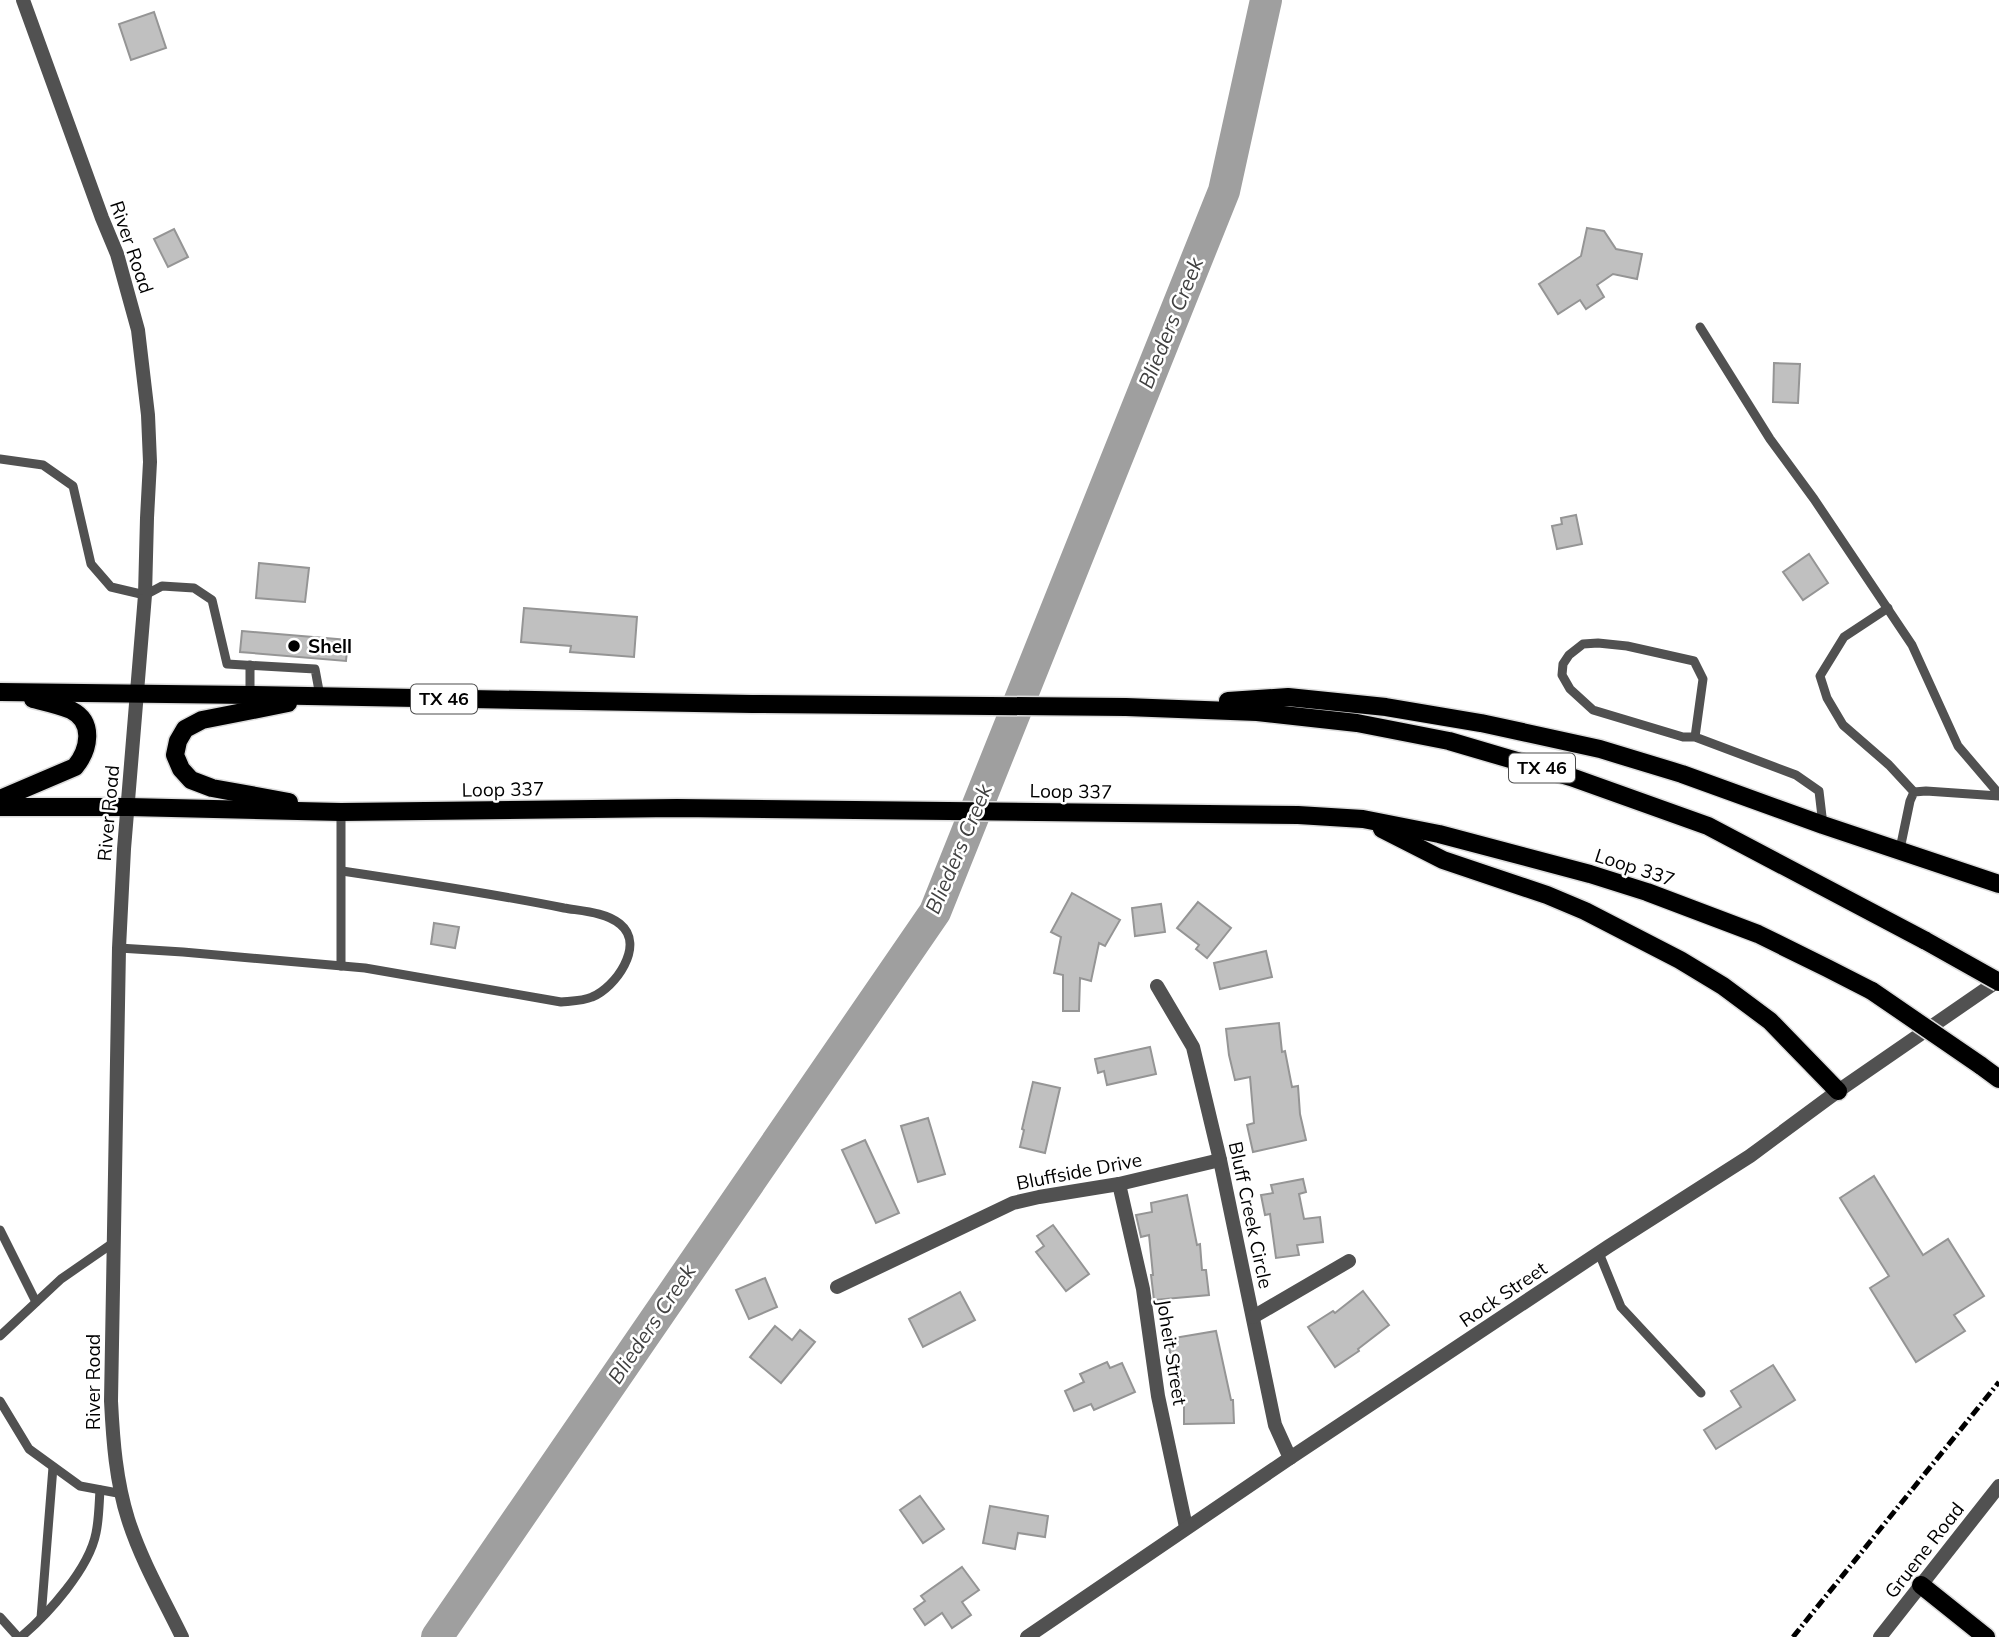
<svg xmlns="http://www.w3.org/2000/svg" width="1999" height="1637" font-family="Mulish,sans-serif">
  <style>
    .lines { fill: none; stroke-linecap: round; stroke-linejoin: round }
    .river { stroke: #9f9f9f; stroke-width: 32 }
    .building { fill: #c0c0c0; stroke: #959595; stroke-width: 2 }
    .primary-casing { stroke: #dbdbdb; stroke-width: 21 }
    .service { stroke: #515151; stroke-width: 9 }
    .minor { stroke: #515151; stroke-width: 14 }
    .tertiary { stroke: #515151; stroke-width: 14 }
    .primary { stroke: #000; stroke-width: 18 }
    .rail { stroke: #000; stroke-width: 5; stroke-dasharray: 10 3.5 2 3.5; stroke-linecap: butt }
    .primary-bridge-casing { stroke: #dbdbdb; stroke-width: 21; stroke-linecap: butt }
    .primary-bridge { stroke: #000; stroke-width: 18 }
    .poi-dot { fill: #000; stroke: #fff; stroke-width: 2.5 }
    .labels { text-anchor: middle; stroke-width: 5; stroke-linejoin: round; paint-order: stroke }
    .shield { fill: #fff; stroke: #4c4c4c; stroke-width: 2 }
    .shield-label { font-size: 18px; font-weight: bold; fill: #000 }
    .street-label { font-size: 19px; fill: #000; stroke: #fff }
    .poi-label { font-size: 19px; font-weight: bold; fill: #000; stroke: #fff; text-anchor: start }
    .water-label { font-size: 21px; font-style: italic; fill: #404040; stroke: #fff }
  </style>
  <rect width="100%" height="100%" fill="#fff"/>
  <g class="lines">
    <!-- river -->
    <path class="river" d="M437 1637 935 912 1224 191 1266 0"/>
  </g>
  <!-- building -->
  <g class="building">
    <path d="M154 12 166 48 131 60 119 24Z"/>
    <path d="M1587 228 1604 231 1616 249 1642 254 1637 279 1613 274 1597 285 1604 297 1586 309 1580 300 1558 314 1539 284 1581 256Z"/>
    <path d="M174 229 188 257 168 267 154 239Z"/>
    <path d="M1774 363 1800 364 1798 403 1773 402Z"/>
    <path d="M1576 515 1582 544 1557 549 1552 526 1562 524 1561 518Z"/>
    <path d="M1809 554 1828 583 1803 600 1783 572Z"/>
    <path d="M259 563 309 568 305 602 256 598Z"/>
    <path d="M524 608 637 617 634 657 570 652 571 646 521 642Z"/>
    <path d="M242 631 348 640 346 661 240 652Z"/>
    <path d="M1072 893 1120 920 1105 946 1099 943 1091 981 1080 978 1079 1011H1063V975L1054 973 1061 937 1051 932Z"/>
    <path d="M1198 902 1231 928 1207 958 1196 949 1199 945 1177 928Z"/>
    <path d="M1161 904 1165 932 1135 936 1132 908Z"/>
    <path d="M434 923 459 927 455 948 431 944Z"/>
    <path d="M1266 951 1272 977 1220 989 1214 963Z"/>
    <path d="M1279 1023 1282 1052 1285 1051 1292 1087 1298 1086 1300 1114 1306 1140 1253 1152 1247 1125 1254 1123 1250 1077 1235 1080 1229 1055 1226 1029Z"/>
    <path d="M1150 1047 1156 1074 1107 1085 1104 1071 1098 1073 1095 1059Z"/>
    <path d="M1033 1082 1060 1088 1045 1153 1020 1147 1024 1130 1022 1129Z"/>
    <path d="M928 1118 945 1174 918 1182 901 1126Z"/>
    <path d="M865 1140 899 1213 876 1223 842 1150Z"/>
    <path d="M1874 1176 1923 1255 1948 1239 1984 1296 1954 1315 1965 1331 1916 1362 1870 1288 1889 1276 1840 1198Z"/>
    <path d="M1303 1179 1306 1192 1299 1194 1304 1219 1320 1217 1323 1242 1297 1245 1299 1255 1276 1258 1270 1214 1265 1215 1261 1195 1273 1193 1271 1185Z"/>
    <path d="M1187 1195 1197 1245 1200 1244 1202 1270H1206L1209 1295 1154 1300 1151 1275H1153L1149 1235 1141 1237 1136 1215 1152 1212 1151 1203Z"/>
    <path d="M1053 1225 1089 1274 1066 1291 1036 1252 1044 1246 1037 1236Z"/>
    <path d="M765 1278 777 1307 749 1319 736 1290Z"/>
    <path d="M1363 1291 1389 1325 1358 1349 1359 1351 1335 1367 1308 1327 1333 1311 1335 1313Z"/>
    <path d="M960 1292 975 1320 923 1347 909 1319Z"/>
    <path d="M775 1326 792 1340 800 1330 815 1342 781 1383 750 1357Z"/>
    <path d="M1216 1331 1231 1400H1233L1234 1423 1184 1424V1396L1179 1397 1176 1385H1175L1168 1339Z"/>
    <path d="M1107 1362 1110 1368 1122 1363 1135 1392 1094 1410 1091 1404 1074 1411 1065 1391 1084 1382 1080 1374Z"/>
    <path d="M1773 1365 1795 1400 1716 1449 1704 1430 1741 1407 1731 1391Z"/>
    <path d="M920 1496 944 1529 923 1543 900 1510Z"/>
    <path d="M990 1506 1048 1516 1045 1537 1018 1533 1015 1549 983 1543Z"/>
    <path d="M962 1567 979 1590 962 1602 971 1615 952 1628 942 1613 925 1625 914 1609 925 1601 921 1596Z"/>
  </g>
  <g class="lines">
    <defs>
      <g id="primary">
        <path d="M0 692 250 695 752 704 1126 707 1257 712 1357 723 1449 741 1571 777 1708 826 1926 941"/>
        <path d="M1228 701 1288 697 1386 707 1481 723 1600 749 1682 774 1823 825 1999 884"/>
        <path d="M288 703 202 720 185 729 178 741 175 755 181 769 191 780 212 788 289 802"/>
        <path d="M0 799 75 767C89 750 95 722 71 710 59 705 45 702 33 699"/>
        <path d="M0 807H129L341 812 677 808 1298 815 1363 819 1439 834 1590 874 1647 892 1758 934 1827 968 1872 991"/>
        <path d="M1382 829 1443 860 1547 895 1585 911 1680 960 1723 986 1770 1021 1838 1091"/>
        <path d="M1980 1065 1999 1079"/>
        <path d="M1921 1585 1986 1637"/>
      </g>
    </defs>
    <!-- primary casing -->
    <use href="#primary" class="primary-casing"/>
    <!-- service -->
    <g class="service">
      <path d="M1700 327 1770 439 1814 499 1912 645 1958 746 1999 794"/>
      <path d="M0 459 43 465 73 486 91 564 111 587 145 595 162 586 194 588 212 600 227 664 315 669 320 696"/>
      <path d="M1888 608 1844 637 1820 676 1827 698 1843 725 1889 765 1914 792"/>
      <path d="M250 665V695"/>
      <path d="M1695 737H1683L1593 710 1570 689 1562 675 1563 664 1569 655 1583 644 1598 643 1627 646 1694 661 1703 679 1695 737 1796 775 1819 791 1823 825"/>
      <path d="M341 812V966"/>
      <path d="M1900 849 1910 801 1914 792 1926 791 1999 796"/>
      <path d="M119 948 183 952 365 968 561 1002C571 1001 583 1001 592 997 615 988 646 945 620 924 606 912 581 911 564 908 490 893 416 882 342 871"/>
      <path d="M0 1230 36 1302"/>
      <path d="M1599 1253 1621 1307 1701 1393"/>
      <path d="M0 1336 61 1279 113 1243"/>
      <path d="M0 1401 29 1449 80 1486 123 1494"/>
      <path d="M0 1617 18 1637"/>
      <path d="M41 1618 53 1467"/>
      <path d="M21 1637C48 1614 89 1569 96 1533 99 1519 99 1504 100 1490"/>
    </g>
    <!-- minor -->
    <g class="minor">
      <path d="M1157 986 1193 1047 1220 1160 1275 1425 1290 1458"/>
      <path d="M1119 1184 1143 1289 1158 1396 1186 1527"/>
      <path d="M837 1287 1013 1203 1039 1197 1119 1184 1220 1160"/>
      <path d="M1253 1317 1349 1261"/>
    </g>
    <!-- tertiary -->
    <g class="tertiary">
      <path d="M23 0 102 218 117 254 138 330 148 415 150 462 147 518 145 595 124 849 119 948 111 1401C113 1441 116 1481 128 1519 141 1560 163 1598 182 1637"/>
      <path d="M1027 1637 1290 1458 1609 1246 1750 1156 1838 1091 1999 980"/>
      <path d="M1880 1637 1999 1486"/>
    </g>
    <!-- primary -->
    <use href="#primary" class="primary"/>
    <!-- rail -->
    <path class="rail" d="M1793 1637 1999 1382"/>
    <defs>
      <g id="primary-bridge">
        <path d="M1926 941 1999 982"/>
        <path d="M1872 991 1980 1065"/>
      </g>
    </defs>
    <!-- primary-bridge casing -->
    <use href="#primary-bridge" class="primary-bridge-casing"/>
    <!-- primary-bridge -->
    <use href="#primary-bridge" class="primary-bridge"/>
  </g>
  <!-- markers -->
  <circle class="poi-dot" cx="294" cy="646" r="7"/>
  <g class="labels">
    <!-- shield labels -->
    <g class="shield">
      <rect x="411" y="684.5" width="66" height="29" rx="5"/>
      <rect x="1509" y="753.5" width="66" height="29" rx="5"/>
    </g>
    <g class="shield-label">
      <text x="444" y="705">TX 46</text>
      <text x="1542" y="774">TX 46</text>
    </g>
    <!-- street labels -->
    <g class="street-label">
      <text transform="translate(132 247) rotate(71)" y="7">River Road</text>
      <text transform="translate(503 789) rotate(-1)" y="7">Loop 337</text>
      <text transform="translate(1071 791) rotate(1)" y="7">Loop 337</text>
      <text transform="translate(108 813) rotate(-85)" y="7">River Road</text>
      <text transform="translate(1635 867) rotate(18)" y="7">Loop 337</text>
      <text transform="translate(1079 1171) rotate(-11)" y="7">Bluffside Drive</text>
      <text transform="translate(1251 1215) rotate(78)" y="7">Bluff Creek Circle</text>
      <text transform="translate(1503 1294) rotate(-34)" y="7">Rock Street</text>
      <text transform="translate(1172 1352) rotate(81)" y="7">Joheit Street</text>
      <text transform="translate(93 1382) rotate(-90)" y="7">River Road</text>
      <text transform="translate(1924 1550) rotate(-52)" y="7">Gruene Road</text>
    </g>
    <!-- poi labels -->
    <g class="poi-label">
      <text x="308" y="653">Shell</text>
    </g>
    <!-- water labels -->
    <g class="water-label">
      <text transform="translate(1171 323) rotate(-68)" y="7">Blieders Creek</text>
      <text transform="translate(959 849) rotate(-67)" y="7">Blieders Creek</text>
      <text transform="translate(652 1324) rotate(-56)" y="7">Blieders Creek</text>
    </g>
  </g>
</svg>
